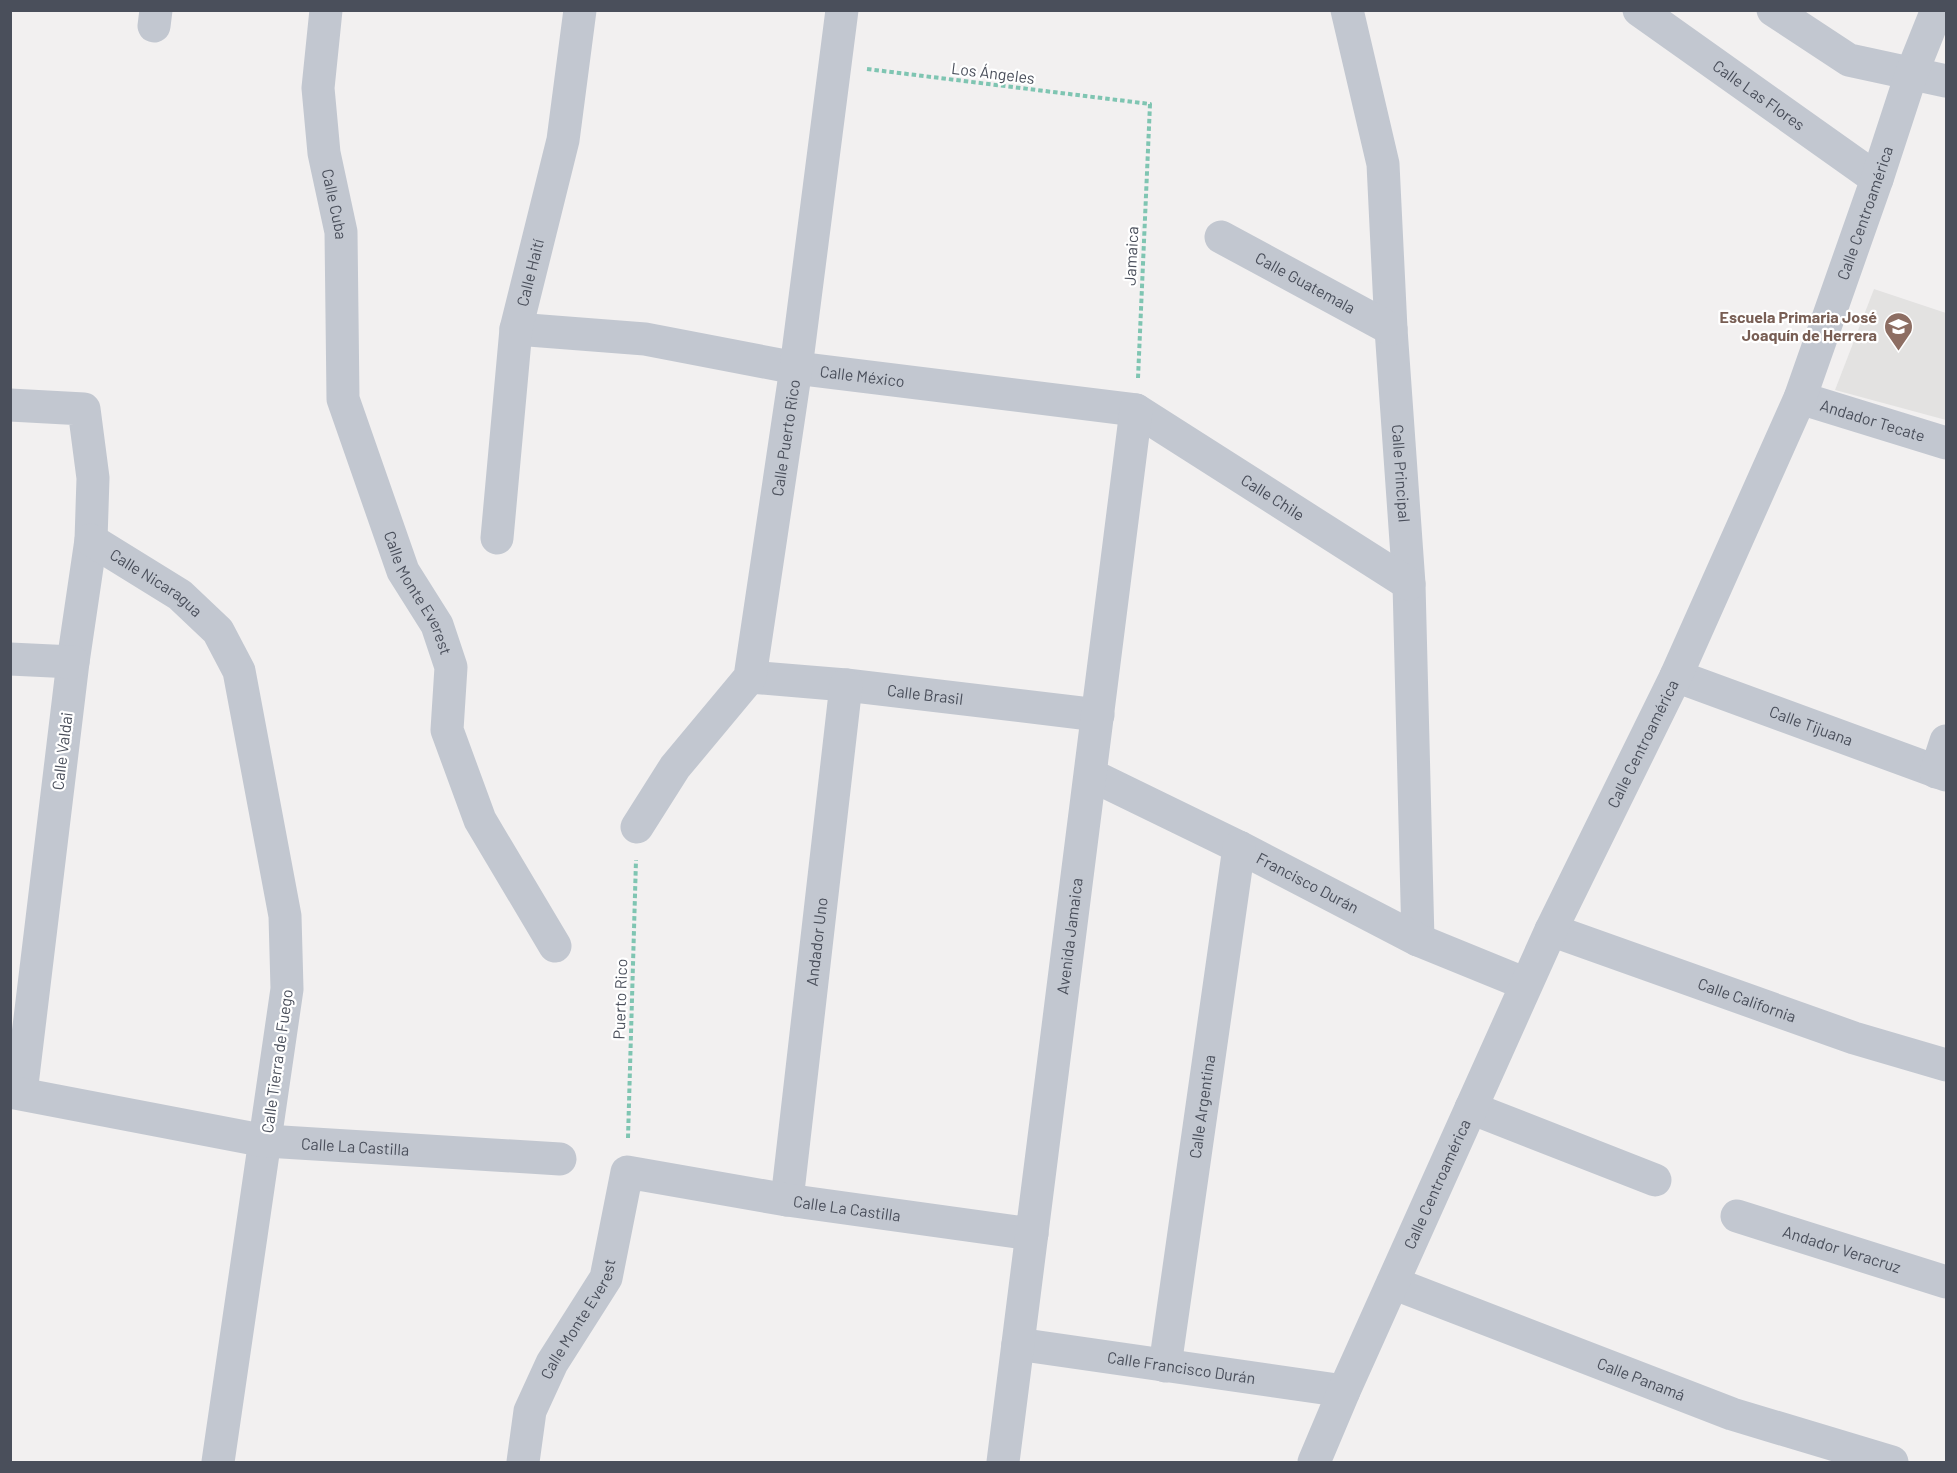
<svg xmlns="http://www.w3.org/2000/svg" width="1957" height="1473" font-family="Barlow,sans-serif">
  <style>
    .education { fill: #e3e2e1 }
    .lines { fill: none; stroke-linecap: round; stroke-linejoin: round }
    .path { stroke: #7fc5b2; stroke-width: 4; stroke-dasharray: 4.5 3; stroke-linecap: butt }
    .minor { stroke: #c2c7d0; stroke-width: 33 }
    .labels { text-anchor: middle; stroke-width: 4.5; stroke-linejoin: round; paint-order: stroke }
    .street-label { font-size: 16px; fill: #4a4f5b; stroke: #fff }
    .education-label { font-size: 16px; font-weight: bold; fill: #785e54; stroke: #fff; text-anchor: end }
  </style>
  <rect width="100%" height="100%" fill="#f2f0f0"/>
  <!-- education -->
  <path class="education" d="M1874 289 1946 313V420L1835 390Z"/>
  <g class="lines">
    <!-- path -->
    <g class="path">
      <path d="M867 69 1150 104 1138 378"/>
      <path d="M628 1138 636 860"/>
    </g>
    <!-- minor -->
    <g class="minor">
      <path id="s1" d="M326 10 318 88 324 153 341 232 343 399 403 571 437 625 451 667 447 730 480 820 555 946"/>
      <path id="s2" d="M1347 10 1383 164 1391 329 1409 584 1418 940"/>
      <path id="s3" d="M1639 10 1877 179"/>
      <path d="M1773 10 1849 60 1946 81"/>
      <path d="M154 26 156 10"/>
      <path id="s4" d="M1221 237 1391 329"/>
      <path id="s5" d="M516 329 645 339 796 368 1136 410 1409 584"/>
      <path id="s6" d="M1800 398 1946 443"/>
      <path d="M10 405 84 409 93 478 91 540 73 662 21 1093"/>
      <path id="s7" d="M497 538 516 329 563 140 580 10"/>
      <path id="s8" d="M91 540 180 595 218 631 239 671 285 916 287 989 218 1462"/>
      <path d="M10 659 73 662"/>
      <path id="s9" d="M1676 676 1946 775"/>
      <path id="s10" d="M750 677 846 685 1098 715"/>
      <path d="M1936 772 1946 741"/>
      <path id="s11" d="M1091 775 1239 847 1418 940 1526 984"/>
      <path id="s12" d="M637 827 675 767 750 677 796 368 842 10"/>
      <path id="s13" d="M1551 930 1854 1038 1946 1065"/>
      <path id="s14" d="M10 1092 266 1141 560 1159"/>
      <path d="M1471 1108 1655 1180"/>
      <path id="s15" d="M787 1200 846 685"/>
      <path id="s16" d="M1737 1216 1946 1282"/>
      <path id="s17" d="M1393 1283 1732 1414 1892 1462"/>
      <path id="s18" d="M1018 1344 1344 1391"/>
      <path id="s19" d="M1165 1366 1239 847"/>
      <path id="s20" d="M523 1462 530 1411 552 1363 606 1278 627 1172 787 1200 1032 1234"/>
      <path id="s21" d="M1003 1462 1136 410"/>
      <path id="s22" d="M1314 1462 1344 1391 1551 930 1676 676 1800 398 1877 179 1911 75 1937 10"/>
    </g>
  </g>
  <!-- icons -->
  <defs>
    <symbol id="school-pin" viewBox="-11 -11 22 30"><path d="M0 17L-7.5 6A9.5 9.5 0 1 1 7.5 6Z" fill="#8d6e63" stroke="#fff"/><path d="M0-5L7-2L0 1L-7-2ZM-4 1L0 2.5L4 1V4Q0 6-4 4Z" fill="#fff"/></symbol>
  </defs>
  <g fill-rule="evenodd">
    <use href="#school-pin" x="1882" y="310" width="33" height="45"/>
  </g>
  <g class="labels">
    <!-- street labels -->
    <g class="street-label">
      <text transform="translate(993 73) rotate(7)" y="6">Los Ángeles</text>
      <text dy="6" stroke="none"><textPath href="#s3" startOffset="147">Calle Las Flores</textPath></text>
      <text dy="6" stroke="none"><textPath href="#s1" startOffset="196">Calle Cuba</textPath></text>
      <text dy="6" stroke="none"><textPath href="#s22" startOffset="1366">Calle Centroamérica</textPath></text>
      <text transform="translate(1131 256) rotate(-87)" y="6">Jamaica</text>
      <text dy="6" stroke="none"><textPath href="#s7" startOffset="268">Calle Haití</textPath></text>
      <text dy="6" stroke="none"><textPath href="#s4" startOffset="96">Calle Guatemala</textPath></text>
      <text dy="6" stroke="none"><textPath href="#s5" startOffset="350">Calle México</textPath></text>
      <text dy="6" stroke="none"><textPath href="#s6" startOffset="76">Andador Tecate</textPath></text>
      <text dy="6" stroke="none"><textPath href="#s12" startOffset="430">Calle Puerto Rico</textPath></text>
      <text dy="6" stroke="none"><textPath href="#s2" startOffset="468">Calle Principal</textPath></text>
      <text dy="6" stroke="none"><textPath href="#s5" startOffset="788">Calle Chile</textPath></text>
      <text dy="6" stroke="none"><textPath href="#s8" startOffset="78">Calle Nicaragua</textPath></text>
      <text dy="6" stroke="none"><textPath href="#s1" startOffset="600">Calle Monte Everest</textPath></text>
      <text dy="6" stroke="none"><textPath href="#s10" startOffset="176">Calle Brasil</textPath></text>
      <text dy="6" stroke="none"><textPath href="#s9" startOffset="144">Calle Tijuana</textPath></text>
      <text dy="6" stroke="none"><textPath href="#s22" startOffset="790">Calle Centroamérica</textPath></text>
      <text transform="translate(62 751) rotate(-83)" y="6">Calle Valdai</text>
      <text dy="6" stroke="none"><textPath href="#s11" startOffset="242">Francisco Durán</textPath></text>
      <text dy="6" stroke="none"><textPath href="#s21" startOffset="530">Avenida Jamaica</textPath></text>
      <text dy="6" stroke="none"><textPath href="#s15" startOffset="260">Andador Uno</textPath></text>
      <text transform="translate(620 999) rotate(-88)" y="6">Puerto Rico</text>
      <text dy="6" stroke="none"><textPath href="#s13" startOffset="208">Calle California</textPath></text>
      <text transform="translate(277 1061) rotate(-82)" y="6">Calle Tierra de Fuego</text>
      <text dy="6" stroke="none"><textPath href="#s19" startOffset="262">Calle Argentina</textPath></text>
      <text dy="6" stroke="none"><textPath href="#s14" startOffset="350">Calle La Castilla</textPath></text>
      <text dy="6" stroke="none"><textPath href="#s22" startOffset="304">Calle Centroamérica</textPath></text>
      <text dy="6" stroke="none"><textPath href="#s20" startOffset="536">Calle La Castilla</textPath></text>
      <text dy="6" stroke="none"><textPath href="#s16" startOffset="110">Andador Veracruz</textPath></text>
      <text dy="6" stroke="none"><textPath href="#s20" startOffset="156">Calle Monte Everest</textPath></text>
      <text dy="6" stroke="none"><textPath href="#s18" startOffset="165">Calle Francisco Durán</textPath></text>
      <text dy="6" stroke="none"><textPath href="#s17" startOffset="266">Calle Panamá</textPath></text>
    </g>
    <!-- education labels -->
    <g class="education-label">
      <text x="1877" y="323">Escuela Primaria José<tspan x="1877" dy="18">Joaquín de Herrera</tspan></text>
    </g>
  </g>
  <!-- border -->
  <rect width="1957" height="1473" fill="none" stroke="#4a4f5b" stroke-width="24"/>
</svg>
